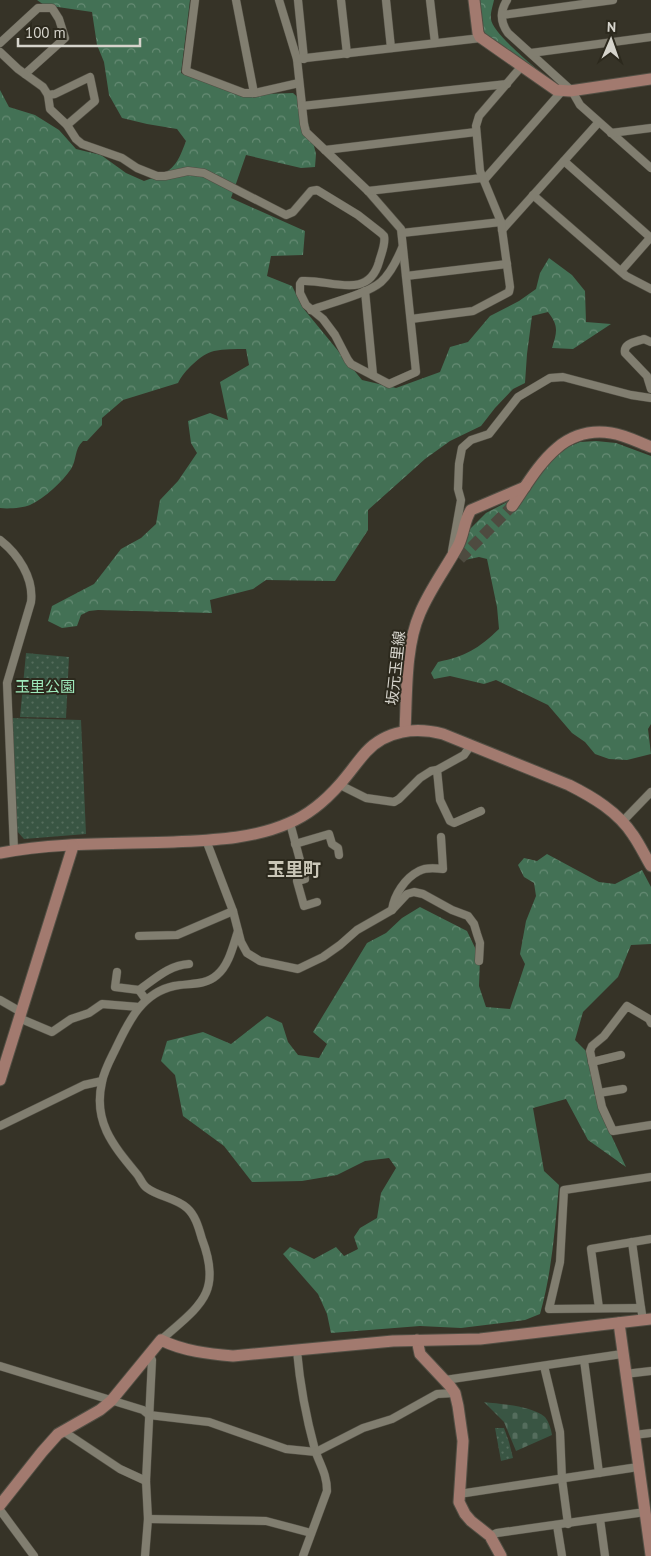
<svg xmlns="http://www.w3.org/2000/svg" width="651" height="1556" font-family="'PT Sans','Noto Sans JP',sans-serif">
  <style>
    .forest { fill: url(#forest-crowns) }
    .cemetery { fill: url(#cemetery-stones) }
    .park { fill: url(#park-dots) }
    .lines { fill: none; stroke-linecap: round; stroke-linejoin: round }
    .secondary-tunnel { stroke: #4e4b40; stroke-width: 11; stroke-dasharray: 11 5.5; stroke-linecap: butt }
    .street-casing { stroke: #524f44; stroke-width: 9 }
    .secondary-casing { stroke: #524f44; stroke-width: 13 }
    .street { stroke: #817e70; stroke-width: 8 }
    .secondary { stroke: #a27a6f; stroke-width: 11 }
    .labels { text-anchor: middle; stroke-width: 4; stroke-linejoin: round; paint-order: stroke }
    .street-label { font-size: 15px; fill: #d6d4cc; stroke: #2c291d }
    .park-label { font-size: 15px; fill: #9ee8ba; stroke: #2c291d }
    .quarter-label { font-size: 18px; font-weight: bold; fill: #cac6b7; stroke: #2c291d }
  </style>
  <defs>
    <pattern id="forest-crowns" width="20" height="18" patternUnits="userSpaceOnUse" patternTransform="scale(1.25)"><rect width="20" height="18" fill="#437155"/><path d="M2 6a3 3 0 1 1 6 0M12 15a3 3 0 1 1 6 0" fill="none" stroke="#668b74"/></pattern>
    <pattern id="cemetery-stones" width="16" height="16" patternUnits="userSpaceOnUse" patternTransform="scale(1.25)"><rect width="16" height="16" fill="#395543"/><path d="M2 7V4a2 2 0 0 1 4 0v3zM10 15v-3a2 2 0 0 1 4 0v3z" fill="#556d5d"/></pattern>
    <pattern id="park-dots" width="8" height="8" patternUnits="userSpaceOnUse" patternTransform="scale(1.25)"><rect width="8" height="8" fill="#395543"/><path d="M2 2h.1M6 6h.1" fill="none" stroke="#556d5d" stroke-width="1.8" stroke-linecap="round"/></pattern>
  </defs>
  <rect width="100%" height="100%" fill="#363327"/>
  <!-- forest -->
  <g class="forest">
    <path d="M37 0H190L181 73 223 87 265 94 293 93 303 102 316 154 315 167 301 168 246 155 231 198 305 231 303 255 271 256 267 276 292 286 303 308 362 380 396 388 440 372 450 347 468 342 490 316 519 301 536 289 540 273 549 258 572 275 585 291 586 322 611 324 573 349 552 348C557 332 559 326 548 312L532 316 527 354 525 383 513 389 495 408 481 426 450 441 425 459 368 510V530L335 581 266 580 253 589 210 600 212 613 98 610 89 611 81 615 77 626 62 628 48 621 52 606 94 584 121 549 141 538 156 524 160 500 178 481 197 453 191 443 188 421 210 413 228 420 220 382 249 365 246 349C236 349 224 349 214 351 201 354 184 371 178 383L123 400 102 418V425L87 441H83C74 449 77 460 71 469 62 482 45 498 30 505 23 508 8 509 0 508V90L9 107 35 115 59 130 76 149 101 155 126 173 144 181C172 172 176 168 186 141L177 129 147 124 122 118 109 95 104 62 97 45 92 12 44 5Z"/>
    <path d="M479 0H494C493 5 490 14 491 19 492 33 536 68 547 78L482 33Z"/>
    <path d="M596 441 616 443 651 456V724L648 729 651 754 627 760 609 759 595 754 585 742 572 733 548 705 496 680 484 684 450 676 434 679 431 673 438 662C466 656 478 649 499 629L497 607 487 559 479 557 465 560 460 556 470 529 486 513 513 499 558 451 580 442Z"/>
    <path d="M547 854 599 882 615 884 642 870 651 887V944L631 945 618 977 583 1012 575 1040 587 1052 599 1109 626 1167 588 1140 566 1099 533 1108 544 1171 559 1185C555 1228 552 1272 540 1314L525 1320 461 1328 420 1326 331 1333 327 1314 318 1294 283 1254 290 1247 314 1259 336 1247 344 1256 358 1249 354 1237 360 1228 377 1218 381 1193 396 1168 389 1158 365 1161 337 1175 302 1181 252 1182 224 1146 183 1116 175 1075 161 1061 167 1041 203 1032 231 1044 267 1016 282 1023 288 1042 298 1055 319 1058 327 1044 313 1032 367 943 386 933 402 918 420 907 467 931 480 958 479 986 486 1007 510 1009 525 964 520 954 526 921 536 896 534 883 524 877 518 865 524 858 537 861Z"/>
  </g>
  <!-- cemetery -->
  <path class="cemetery" d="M484 1402C501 1404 532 1406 545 1417 549 1422 551 1429 552 1435L516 1451 504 1422Z"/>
  <!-- park -->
  <g class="park">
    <path d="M26 653 69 657 66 718 20 717Z"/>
    <path d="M11 718 81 720 86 834 24 839 16 830Z"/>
    <path d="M495 1428H504L509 1442 513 1458 501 1461Z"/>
  </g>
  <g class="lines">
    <!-- secondary-tunnel -->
    <path class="secondary-tunnel" d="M460 559 512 506"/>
    <defs>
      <g id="street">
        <path d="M195 0 186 71 244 93H255L299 83"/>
        <path d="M236 0 254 93"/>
        <path d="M298 0 304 59"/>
        <path d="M341 0 347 54"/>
        <path d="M386 0 391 48"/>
        <path d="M430 0 435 43"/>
        <path d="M507 0C500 11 500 22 508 33L572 91 580 105 651 168"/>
        <path d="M502 15 613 0"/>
        <path d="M0 43 38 8H52L59 19 65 38 25 74"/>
        <path d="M0 52 18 69 43 87 48 95 50 109 67 125 76 139 82 144 122 158 137 168 157 176H165L188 171 204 173 286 215 293 212 311 191 317 190 358 215 381 233 384 236C386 244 381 254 379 262 368 301 330 279 302 281L300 284V293L306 305 323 319 335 335 348 360 351 364 389 384 416 372 401 229 368 191 306 132 304 124 297 59 279 0"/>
        <path d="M531 53 651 37"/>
        <path d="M297 59 481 38"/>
        <path d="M48 95 55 94 90 77 95 101 67 125"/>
        <path d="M302 106 507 84"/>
        <path d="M611 133 651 128"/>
        <path d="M325 150 476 132"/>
        <path d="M564 161 651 238"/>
        <path d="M484 180 562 91"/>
        <path d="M368 191 482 178"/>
        <path d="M533 195 626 276 651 289"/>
        <path d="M502 230 598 123"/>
        <path d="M402 233 501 222"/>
        <path d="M621 271 651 237"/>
        <path d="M406 276 507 264"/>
        <path d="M365 291 373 375"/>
        <path d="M311 310C330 303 367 294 381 282 391 273 397 260 402 248"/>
        <path d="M411 319 473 311 509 292 510 287 501 222 480 171 476 126 479 116 521 67"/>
        <path d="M651 342 644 339C636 342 623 343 625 353L647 376 651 389"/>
        <path d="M0 540C18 554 34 578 31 602L7 683 14 850"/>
        <path d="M452 551 461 500 458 489 459 464 462 448 471 440 489 434 518 397 550 378 563 377 631 395 651 398"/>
        <path d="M437 770 440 800 450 821 454 823 481 811"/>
        <path d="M340 785 366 798 394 802 399 799 420 778 431 771 437 770 464 755 471 745"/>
        <path d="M622 822 651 792"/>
        <path d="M290 823 305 879 297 881 304 906 317 902"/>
        <path d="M206 840 233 911 241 942 247 953 260 961 298 969 323 957 340 945 357 930 392 910 407 894 414 892 423 894 452 910 468 916 474 924 477 934 480 943 479 961"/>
        <path d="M295 844 329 834 332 844 338 848 339 855"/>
        <path d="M392 910C394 895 405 878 419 871 426 867 436 868 443 869L441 837"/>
        <path d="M139 936 177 935 233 911"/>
        <path d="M117 972 115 987 139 990"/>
        <path d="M0 1000 21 1012"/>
        <path d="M146 1000 139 990C155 979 169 965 189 964"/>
        <path d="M19 1018 52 1032 71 1019 89 1013 102 1004 139 1007"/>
        <path d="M651 1023 649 1019 627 1006 604 1036 592 1046 590 1051 602 1107 613 1131 651 1125"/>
        <path d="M592 1062 621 1055"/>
        <path d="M599 1093 623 1089"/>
        <path d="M0 1126 84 1085 102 1081"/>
        <path d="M632 1242 641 1308"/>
        <path d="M599 1308 591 1249 651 1239"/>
        <path d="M643 1320 641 1308 549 1309 560 1262 564 1190 651 1177"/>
        <path d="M161 1340C199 1306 223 1294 202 1239 199 1229 196 1216 187 1208 176 1198 159 1197 147 1188 142 1185 140 1177 136 1173 112 1144 93 1121 102 1082 104 1071 110 1060 115 1050 128 1023 141 993 174 986 188 983 205 986 217 975 229 965 233 946 238 931"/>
        <path d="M297 1351C300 1385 306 1417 315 1450 320 1465 327 1474 327 1491L303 1556"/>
        <path d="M584 1360 599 1473"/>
        <path d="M0 1366 143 1410 149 1415 209 1422 286 1449 316 1452 363 1428 392 1419 437 1394 455 1393"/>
        <path d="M544 1366 560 1432 562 1479 568 1524"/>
        <path d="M625 1374 651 1371"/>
        <path d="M445 1380 622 1354"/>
        <path d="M63 1431 120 1469 146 1481"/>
        <path d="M634 1435 651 1433"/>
        <path d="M459 1494 638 1467"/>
        <path d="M0 1510 34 1556"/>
        <path d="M148 1519 266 1521 311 1533"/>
        <path d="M600 1519 605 1556"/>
        <path d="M557 1525 562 1556"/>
        <path d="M490 1536 497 1533 645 1512"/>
        <path d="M145 1556 148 1519 146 1481 152 1360 149 1354"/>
      </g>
      <g id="secondary">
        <path d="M474 0 478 33 480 37 556 90 570 91 651 79"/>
        <path d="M512 506C537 470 559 425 611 433 625 435 638 442 651 447"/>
        <path d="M405 731C407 693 405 647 420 613 430 589 446 568 458 546 464 535 464 520 471 510L525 487"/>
        <path d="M0 853C57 842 116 844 174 842 212 840 253 839 289 823 308 815 326 800 340 784 349 774 357 762 366 752 386 730 416 727 443 734L569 785C593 797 618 812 633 835 640 845 645 856 651 866"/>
        <path d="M0 1080 73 846"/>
        <path d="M619 1323 651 1555"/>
        <path d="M417 1340 420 1354 450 1386 455 1393 458 1406 463 1441 459 1502 465 1514 471 1521 490 1536 501 1556"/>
        <path d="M0 1505 42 1452 58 1434 100 1410 111 1401 161 1340C183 1351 209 1354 233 1356L393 1341 480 1339 651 1319"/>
      </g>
    </defs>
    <!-- street casing -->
    <use href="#street" class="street-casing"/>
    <!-- secondary casing -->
    <use href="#secondary" class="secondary-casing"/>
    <!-- street -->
    <use href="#street" class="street"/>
    <!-- secondary -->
    <use href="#secondary" class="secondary"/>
  </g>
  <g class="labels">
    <!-- street labels -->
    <g class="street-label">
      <text transform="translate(396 668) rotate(-84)" y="5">坂元玉里線</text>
    </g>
    <!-- park labels -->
    <g class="park-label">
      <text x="45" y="692">玉里公園</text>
    </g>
    <!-- quarter labels -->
    <g class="quarter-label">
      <text x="294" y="876">玉里町</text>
    </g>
  </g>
  <!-- north arrow -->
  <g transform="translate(611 40) rotate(2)" stroke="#2c291d" stroke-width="4" paint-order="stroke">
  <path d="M0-4L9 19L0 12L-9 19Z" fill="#d6d4cc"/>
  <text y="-8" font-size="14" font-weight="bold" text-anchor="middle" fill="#d6d4cc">N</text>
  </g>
  <!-- scale -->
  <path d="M18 38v8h122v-8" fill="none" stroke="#d6d4cc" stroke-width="2.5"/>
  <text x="25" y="38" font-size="15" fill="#d6d4cc" stroke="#2c291d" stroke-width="4" paint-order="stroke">100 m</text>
</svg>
